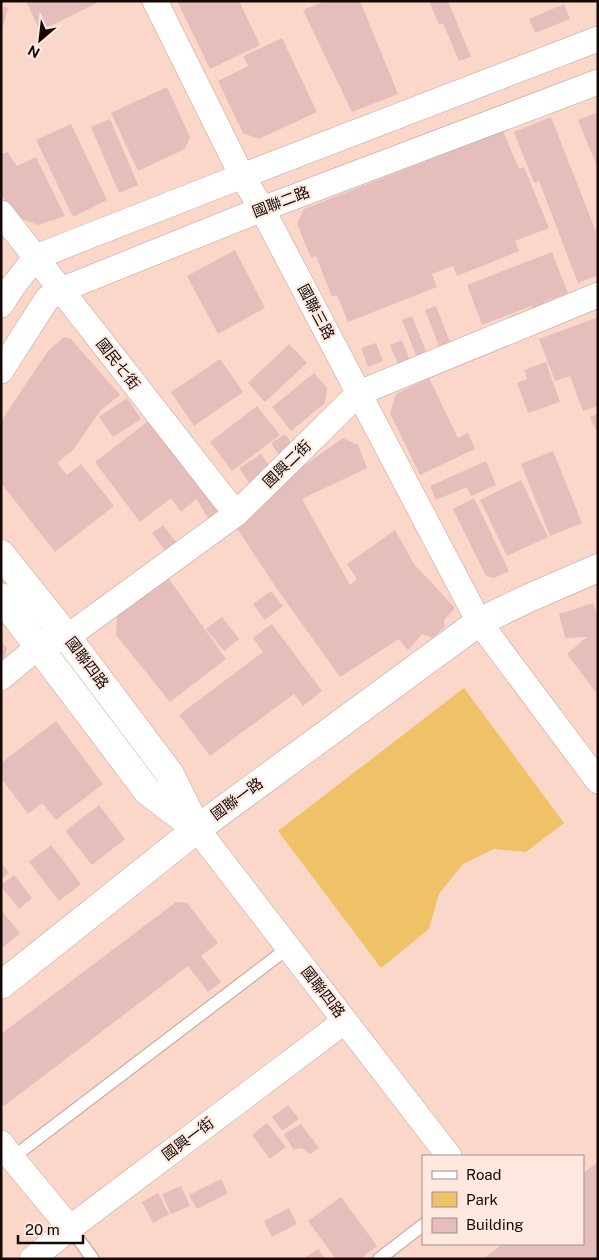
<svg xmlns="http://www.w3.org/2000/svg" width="599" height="1260" font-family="'Public Sans','Noto Sans TC',sans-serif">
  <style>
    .green { fill: #f0c267 }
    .building { fill: #e5bebc }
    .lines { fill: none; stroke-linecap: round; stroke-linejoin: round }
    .lane-casing { stroke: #c2a093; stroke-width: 14 }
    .street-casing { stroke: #c2a093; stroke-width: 26 }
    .secondary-casing { stroke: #c2a093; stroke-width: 29 }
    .lane { stroke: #fff; stroke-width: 12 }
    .street { stroke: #fff; stroke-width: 25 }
    .secondary { stroke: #fff; stroke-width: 28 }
    .labels { text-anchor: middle; stroke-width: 4; stroke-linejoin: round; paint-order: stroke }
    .street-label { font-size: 15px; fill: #140905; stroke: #fee8df }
  </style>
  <rect width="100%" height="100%" fill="#fbd7c9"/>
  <!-- green -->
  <path class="green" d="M464 688 564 823 526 852 494 849 463 864 439 894 429 929 381 968 278 831Z"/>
  <!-- building -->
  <g class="building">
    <path d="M26 1H101L40 31Z"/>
    <path d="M177 1H239L260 45 210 69Z"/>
    <path d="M325 1H360L398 94 352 112 303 10Z"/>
    <path d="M429 1H448L471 57 459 61 443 23 439 25Z"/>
    <path d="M564 4 570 19 535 33 529 19Z"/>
    <path d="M1 6 8 8 2 30H1Z"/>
    <path d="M282 38 317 112 259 139 243 133 218 81 248 66 243 56Z"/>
    <path d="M167 87 190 137 185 149 138 171 111 113Z"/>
    <path d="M598 112V169L578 120Z"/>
    <path d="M551 117 598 237V275L578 283 539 181 534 183 514 132Z"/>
    <path d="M110 119 138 185 119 193 91 127Z"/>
    <path d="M71 124 107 200 73 217 36 140Z"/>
    <path d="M503 131 519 169 524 167 549 228 515 241 519 251 457 276 453 266 432 274 437 287 348 322 337 295 332 297 316 256 311 258 297 224 304 209Z"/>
    <path d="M7 152 17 166 36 157 65 216 38 225 17 217 1 195V154Z"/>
    <path d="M235 250 265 308 218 334 187 276Z"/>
    <path d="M552 252 568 293 544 302 547 307 534 312 532 306 482 325 467 285Z"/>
    <path d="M436 306 453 350 442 354 425 310Z"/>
    <path d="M412 316 428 356 418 360 402 320Z"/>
    <path d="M598 317V406L583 411 570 376 555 381 539 339Z"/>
    <path d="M64 337 71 339 120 395 100 411 73 450 57 463 67 475 81 464 114 506 55 552 1 483V421L48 351Z"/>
    <path d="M402 340 410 360 398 364 390 345Z"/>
    <path d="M376 343 383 361 368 367 361 348Z"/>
    <path d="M289 344 307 363 265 402 248 383Z"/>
    <path d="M220 359 243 392 194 426 171 392Z"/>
    <path d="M546 362 560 402 528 413 517 383 527 379 524 370Z"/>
    <path d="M314 373 327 388 325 403 291 431 272 407Z"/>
    <path d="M429 378 458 438 468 433 475 449 420 475 390 413 396 394Z"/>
    <path d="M127 398 141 419 113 437 99 417Z"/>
    <path d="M257 406 280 435 232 471 210 442Z"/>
    <path d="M598 414V435L590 417Z"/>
    <path d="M155 416 224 512 215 529 196 499 181 512 171 498 140 522 95 462Z"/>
    <path d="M285 434 301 457 287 467 271 443Z"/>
    <path d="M343 438 358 445 367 468 302 499 350 585 357 579 347 564 395 530 414 564 455 608 444 620 445 626 433 638 422 634 408 650 399 639 340 677 277 589 232 521 289 476Z"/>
    <path d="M553 451 582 523 550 536 521 464Z"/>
    <path d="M261 454 274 472 252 487 239 468Z"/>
    <path d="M486 461 496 485 471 496 467 487 436 500 430 486Z"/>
    <path d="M521 480 548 537 507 556 480 500Z"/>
    <path d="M474 498 509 571 494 578 486 576 453 509Z"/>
    <path d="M163 525 181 548 169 556 152 533Z"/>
    <path d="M166 575 226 659 170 702 116 635 117 613Z"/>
    <path d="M271 591 283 606 265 620 253 604Z"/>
    <path d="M593 603 597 613H598V695L567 654 587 637 565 638 559 614Z"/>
    <path d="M222 617 239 639 224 651 206 629Z"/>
    <path d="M272 624 322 691 303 706 294 694 210 756 179 715 263 652 253 638Z"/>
    <path d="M1 641 7 648 5 657 1 660Z"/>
    <path d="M56 721 103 784 56 820 42 803 28 814 1 778V763Z"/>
    <path d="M99 805 125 839 92 865 65 831Z"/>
    <path d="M51 845 81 884 59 901 29 862Z"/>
    <path d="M1 863 9 873 1 879Z"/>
    <path d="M14 875 32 898 19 909 1 886V885Z"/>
    <path d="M176 902 187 903 218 943 201 956 221 982 208 992 188 966 4 1106 1 1102V1034Z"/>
    <path d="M1 910 20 933 1 949Z"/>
    <path d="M288 1105 299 1119 282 1131 272 1117Z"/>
    <path d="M267 1123 286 1147 270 1159 252 1135Z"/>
    <path d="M301 1124 319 1148 310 1154 302 1148 293 1149 284 1134Z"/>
    <path d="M598 1162V1259H483L502 1244H583V1173Z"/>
    <path d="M221 1179 228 1193 197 1209 189 1195Z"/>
    <path d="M181 1186 190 1206 171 1214 162 1194Z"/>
    <path d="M158 1193 169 1214 153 1223 142 1202Z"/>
    <path d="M341 1197 377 1246 360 1259H336L308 1221Z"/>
    <path d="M289 1208 297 1224 272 1237 264 1221Z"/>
    <path d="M318 1249 325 1259H303Z"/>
  </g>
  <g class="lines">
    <defs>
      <g id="lane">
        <path d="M12 1158 288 948"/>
        <path d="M70 1228 93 1259"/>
        <path d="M379 1259 423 1225"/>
      </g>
      <g id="street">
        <path d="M155 1 242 176 262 209 479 622 598 781"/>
        <path d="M1 213 236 514"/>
        <path d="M1 305 13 286 36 257 242 176 598 39"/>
        <path d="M1 371 47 299 61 290 262 209 598 82"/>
        <path d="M1 678 39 646 67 637 236 514 359 393 598 295"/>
        <path d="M197 829 449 1156"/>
        <path d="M1 1143 12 1158 70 1228"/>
        <path d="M32 1259 70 1228 345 1021"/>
      </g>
      <g id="secondary">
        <path d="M1 554 67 637 170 774 197 829"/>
        <path d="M1 597 148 792 192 825"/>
        <path d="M1 985 197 829 479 622 529 598 598 568"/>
      </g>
    </defs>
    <!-- lane casing -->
    <use href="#lane" class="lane-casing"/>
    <!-- street casing -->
    <use href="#street" class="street-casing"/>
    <!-- secondary casing -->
    <use href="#secondary" class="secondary-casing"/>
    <!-- lane -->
    <use href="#lane" class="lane"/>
    <!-- street -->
    <use href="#street" class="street"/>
    <!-- secondary -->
    <use href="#secondary" class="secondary"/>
  </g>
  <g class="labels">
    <!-- street labels -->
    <g class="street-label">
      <text transform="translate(281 202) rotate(-21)" y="5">國聯二路</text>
      <text transform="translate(316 312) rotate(62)" y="5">國聯三路</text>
      <text transform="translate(118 364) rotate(52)" y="5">國民七街</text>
      <text transform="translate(287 464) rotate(-44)" y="5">國興二街</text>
      <text transform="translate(87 663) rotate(53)" y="5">國聯四路</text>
      <text transform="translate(237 799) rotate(-36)" y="5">國聯一路</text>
      <text transform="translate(323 992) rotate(52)" y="5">國聯四路</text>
      <text transform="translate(188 1139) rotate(-37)" y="5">國興一街</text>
    </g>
  </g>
  <!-- border -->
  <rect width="599" height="1260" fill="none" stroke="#140905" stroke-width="5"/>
  <!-- legend -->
  <rect x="422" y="1155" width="162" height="90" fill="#fee8df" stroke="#a08f88"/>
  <rect x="432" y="1171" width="25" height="8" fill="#ffffff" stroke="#a08f88"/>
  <text x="466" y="1180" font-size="15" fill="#140905">Road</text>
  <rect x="432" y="1192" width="25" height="15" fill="#f0c267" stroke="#a08f88"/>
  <text x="466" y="1205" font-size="15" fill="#140905">Park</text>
  <rect x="432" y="1218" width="25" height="15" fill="#e5bebc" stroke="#a08f88"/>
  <text x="466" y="1230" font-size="15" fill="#140905">Building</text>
  <!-- north arrow -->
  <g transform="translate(40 40) rotate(208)" stroke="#fee8df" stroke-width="4" paint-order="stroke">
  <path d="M0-4L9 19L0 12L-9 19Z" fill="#140905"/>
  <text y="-8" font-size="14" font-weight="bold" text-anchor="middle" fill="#140905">N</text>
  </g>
  <!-- scale -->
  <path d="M18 1235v8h65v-8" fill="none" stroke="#140905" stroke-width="2.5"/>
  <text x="25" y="1235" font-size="15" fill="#140905" stroke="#fee8df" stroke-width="4" paint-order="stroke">20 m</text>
</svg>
